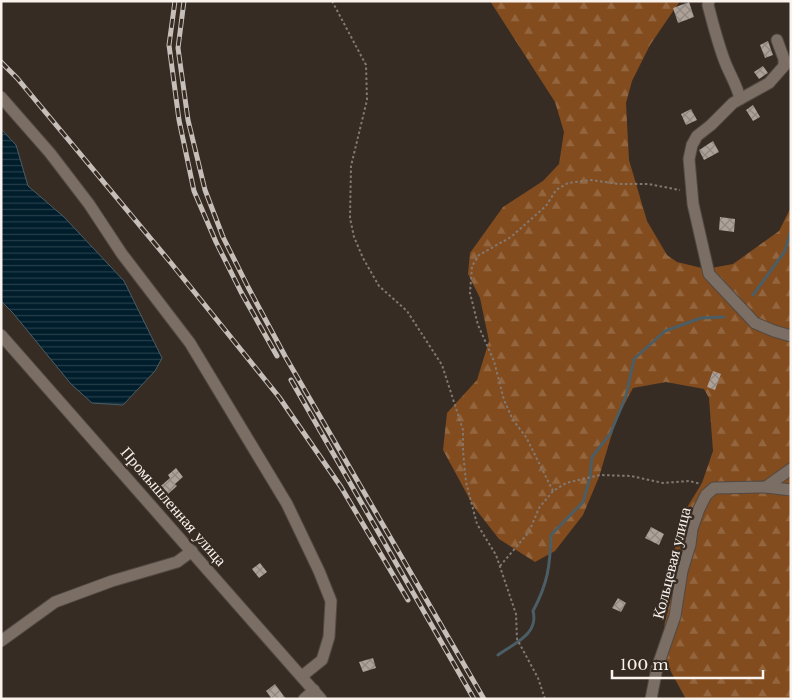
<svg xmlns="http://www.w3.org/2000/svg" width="792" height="700" font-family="'Libre Baskerville',serif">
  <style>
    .forest { fill: url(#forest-firs) }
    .water { fill: url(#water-rules); stroke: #4b5d65 }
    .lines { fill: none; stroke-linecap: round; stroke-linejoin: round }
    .stream { stroke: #4b5d65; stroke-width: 3 }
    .building { fill: url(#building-cross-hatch) }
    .minor-casing { stroke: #524943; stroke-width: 13 }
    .path { stroke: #827972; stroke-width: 2; stroke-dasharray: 2.5 2.5; stroke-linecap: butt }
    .minor { stroke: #7a6e65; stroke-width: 11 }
    .rail-casing { stroke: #c6beb9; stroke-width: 5 }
    .rail { stroke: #362c24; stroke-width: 3; stroke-dasharray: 9; stroke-linecap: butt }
    .labels { text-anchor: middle; stroke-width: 5; stroke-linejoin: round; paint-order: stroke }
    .street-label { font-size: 16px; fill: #f9f2ed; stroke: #362c24 }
  </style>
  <defs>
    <pattern id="forest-firs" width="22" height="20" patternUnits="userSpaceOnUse" patternTransform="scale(1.25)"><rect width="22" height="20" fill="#824c1e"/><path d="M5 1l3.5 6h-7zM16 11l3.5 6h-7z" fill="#94663f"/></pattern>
    <pattern id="water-rules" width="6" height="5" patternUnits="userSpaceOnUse" patternTransform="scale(1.25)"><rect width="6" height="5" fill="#001d2b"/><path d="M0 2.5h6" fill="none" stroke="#263e4a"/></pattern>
    <pattern id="building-cross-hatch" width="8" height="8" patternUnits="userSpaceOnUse" patternTransform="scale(1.25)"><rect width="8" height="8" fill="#aea198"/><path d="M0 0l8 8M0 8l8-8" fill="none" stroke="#908780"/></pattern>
  </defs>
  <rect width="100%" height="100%" fill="#362c24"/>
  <!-- forest -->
  <path class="forest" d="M490 1H680L650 45 632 81 626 103 629 160 647 221 667 255 677 262 706 269 733 264 779 231 791 207V699H686L665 661 663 639 672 556 683 514 702 483 713 451 709 398 704 389 666 382 633 388 616 420 599 477 583 515 555 551 535 562 499 539 474 507 443 450 447 413 477 380 489 341 480 298 468 274 470 253 503 207 543 181 559 164 564 132 555 102Z"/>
  <!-- water -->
  <path class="water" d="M1 129 16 145 28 186 64 217 124 281 162 358 155 371 123 405 92 403 71 384 13 313 1 301Z"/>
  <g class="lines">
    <!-- stream -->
    <g class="stream">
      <path d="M753 295 785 251 791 230"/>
      <path d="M498 655C515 643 539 634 533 611 548 583 550 566 551 535L583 502 590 477 592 457 610 434 626 396 634 359 665 331 701 318 724 317"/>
    </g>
  </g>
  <!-- building -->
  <g class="building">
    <path d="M689 2 694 17 678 23 673 8Z"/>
    <path d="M768 41 773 55 765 58 760 45Z"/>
    <path d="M763 66 768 73 759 79 754 72Z"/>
    <path d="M753 105 760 117 753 121 746 110Z"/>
    <path d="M691 109 697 120 686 125 681 114Z"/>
    <path d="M713 141 719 152 704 160 699 150Z"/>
    <path d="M720 217 735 219 734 232 719 230Z"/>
    <path d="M713 371 721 374 715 390 707 387Z"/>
    <path d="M176 468 183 477 175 484 177 486 168 494 166 491 160 496 156 490 170 478 168 475Z"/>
    <path d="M651 527 664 534 659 545 645 538Z"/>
    <path d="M260 563 267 572 259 578 252 569Z"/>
    <path d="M618 598 626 603 621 612 612 608Z"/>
    <path d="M373 658 376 668 363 672 359 662Z"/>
    <path d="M275 684 286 699H272L266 691Z"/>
  </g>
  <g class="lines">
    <defs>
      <g id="minor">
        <path d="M709 1 708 5C713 24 718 44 725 62 730 75 737 85 740 99"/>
        <path d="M777 40 784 59V66L769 83 733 103 711 125 697 136 692 145 689 159 693 204 709 274 755 323 774 331 791 336"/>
        <path d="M1 97 50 153 89 204 122 254 190 343 287 504 319 571 331 601 329 637 322 660 302 676"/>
        <path d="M1 335 321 699"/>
        <path d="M766 487 791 490"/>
        <path d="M1 641 55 602 112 581 177 562 192 551"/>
        <path d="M304 699 314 690"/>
        <path d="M651 699 657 668 675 616 682 571 690 545 692 529 699 509 706 495 714 488 766 487 791 469"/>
      </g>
    </defs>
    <!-- minor casing -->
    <use href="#minor" class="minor-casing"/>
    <!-- path -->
    <g class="path">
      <path d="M332 1 366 65 367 100 351 166 350 218 354 237 363 258 379 286 407 311 442 365 463 430V451L466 482 477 524 496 555 516 614 517 639 538 678 545 699"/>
      <path d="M553 491 526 437 513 420 504 400 494 361 478 325 470 293 472 266 479 255 511 237 538 213 546 206 556 190 568 183 591 180 619 184H648L680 190"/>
      <path d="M500 566 529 532 539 508 553 491 566 483 600 475 631 476 663 483 689 481 701 484"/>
    </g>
    <!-- minor -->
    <use href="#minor" class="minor"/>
    <defs>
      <g id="rail">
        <path d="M175 1 169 45 179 120 194 191 216 242 241 292 277 356"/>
        <path d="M184 1 178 48 188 120 205 190 223 237 248 287 285 356 484 699"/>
        <path d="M1 62 17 78 171 263 279 397 341 487 408 600"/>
        <path d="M291 380 474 699"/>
      </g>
    </defs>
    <!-- rail casing -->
    <use href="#rail" class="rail-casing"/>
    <!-- rail -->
    <use href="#rail" class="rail"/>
  </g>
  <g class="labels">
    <!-- street labels -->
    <g class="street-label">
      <text transform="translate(174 506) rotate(49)" y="6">Промышленная улица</text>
      <text transform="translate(671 563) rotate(-76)" y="6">Кольцевая улица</text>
    </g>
  </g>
  <!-- border -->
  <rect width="792" height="700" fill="none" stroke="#f9f2ed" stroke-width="5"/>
  <!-- scale -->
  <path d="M612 670v8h151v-8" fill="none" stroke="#f9f2ed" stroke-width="2.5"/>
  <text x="620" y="670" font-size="15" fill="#f9f2ed" stroke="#362c24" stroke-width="4" paint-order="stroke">100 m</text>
</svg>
